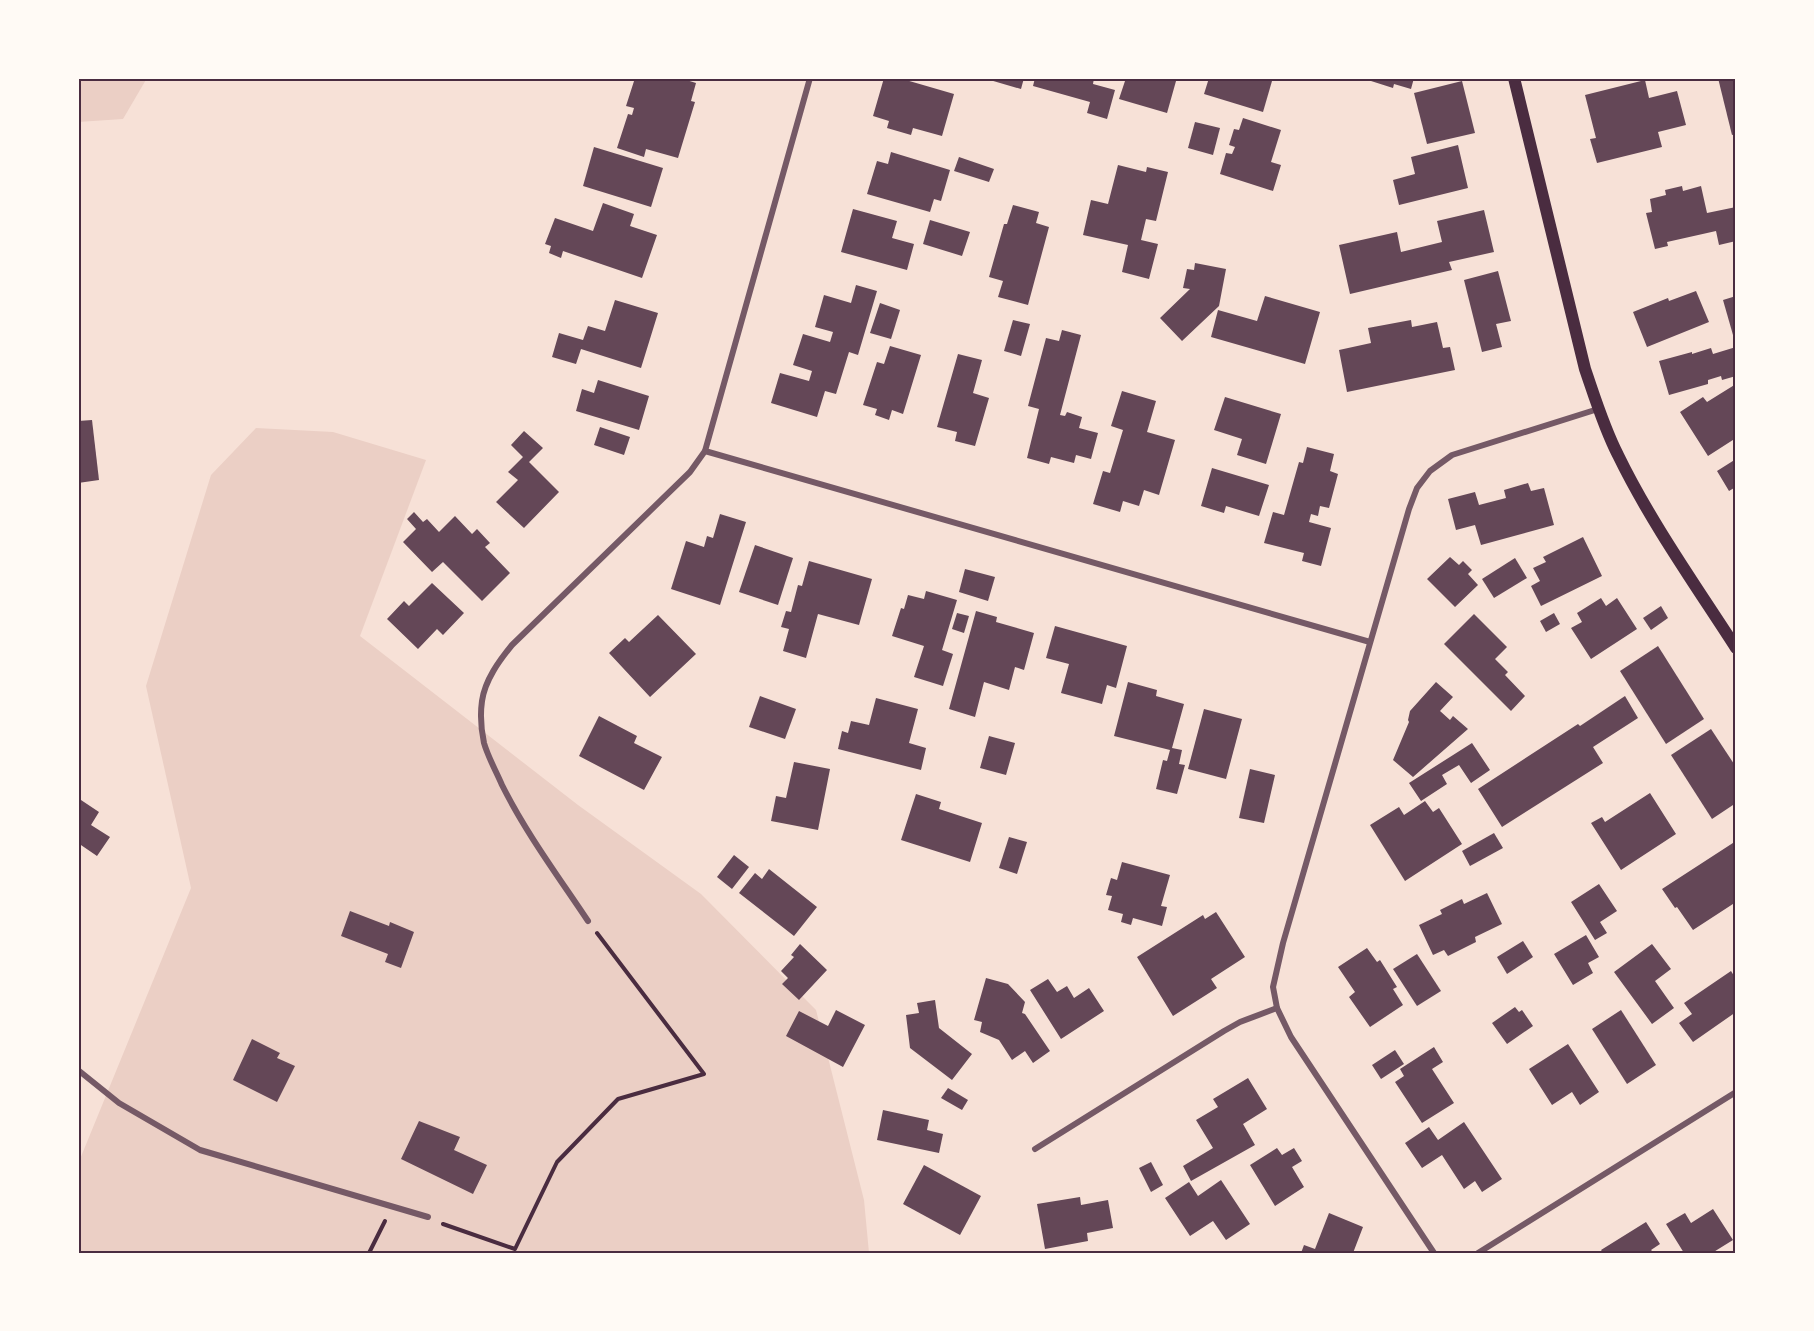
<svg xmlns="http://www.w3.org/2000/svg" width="1814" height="1331" font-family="Figtree,sans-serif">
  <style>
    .green { fill: #ebcfc5 }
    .building { fill: #644757 }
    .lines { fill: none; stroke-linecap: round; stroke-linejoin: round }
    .path { stroke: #4a2c40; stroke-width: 4 }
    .minor { stroke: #755966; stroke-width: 6 }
    .secondary { stroke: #4a2c40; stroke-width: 12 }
    .neatline { fill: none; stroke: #4a2c40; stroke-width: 2 }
  </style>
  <rect width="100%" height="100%" fill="#f7e1d7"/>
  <!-- green -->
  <g class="green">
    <path d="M78 78H147L123 119 78 122Z"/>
    <path d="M256 428 333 432 426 460 360 636 578 805 701 894 816 1010 864 1200 869 1253H78V1164L191 888 146 686 211 475Z"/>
  </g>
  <!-- building -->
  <g class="building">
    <path d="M635 78H680L696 83 691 101 695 102 678 158 646 149 644 157 617 148 628 114 632 115 634 108 626 106Z"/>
    <path d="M884 78H899L954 94 942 136 913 128 911 135 887 128 889 121 873 116Z"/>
    <path d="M983 78H1024L1021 89Z"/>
    <path d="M1035 78H1094L1093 84 1115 90 1107 119 1087 113 1090 102 1033 86Z"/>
    <path d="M1126 78H1164L1176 81 1167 113 1119 99Z"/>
    <path d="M1209 78H1262L1272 81 1263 112 1204 94Z"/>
    <path d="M1372 78H1414L1411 89 1394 84 1393 88 1371 81Z"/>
    <path d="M1718 78H1736V134L1732 135Z"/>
    <path d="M1645 80 1649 98 1677 91 1686 125 1658 132 1662 147 1597 163 1590 139 1596 138 1585 95Z"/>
    <path d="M1462 81 1475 133 1427 144 1414 93Z"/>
    <path d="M1243 118 1281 130 1271 162 1281 165 1273 191 1220 174 1226 153 1232 154 1235 147 1229 145 1234 129 1239 130Z"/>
    <path d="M1195 122 1220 128 1213 155 1188 148Z"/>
    <path d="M1458 145 1468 188 1399 205 1393 180 1415 174 1411 157Z"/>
    <path d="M594 147 663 168 651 207 583 186Z"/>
    <path d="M891 152 950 170 941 201 934 199 930 212 867 194 877 161 888 164Z"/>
    <path d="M959 157 994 169 989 182 954 171Z"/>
    <path d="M1118 165 1146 172 1147 167 1168 172 1156 221 1146 219 1141 240 1158 244 1149 279 1122 272 1128 245 1083 235 1091 200 1108 204Z"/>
    <path d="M1682 186 1683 191 1701 186 1707 213 1736 207V241L1719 245 1716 231 1667 242 1668 246 1655 249 1646 213 1652 212 1650 199 1666 195 1665 190Z"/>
    <path d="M603 203 634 214 630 226 657 235 642 278 563 251 561 258 549 253 551 246 545 244 555 218 593 231Z"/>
    <path d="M1013 205 1039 212 1036 223 1049 227 1028 305 998 297 1003 281 989 277 1004 224H1007Z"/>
    <path d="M853 209 897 221 892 238 914 244 907 270 841 252Z"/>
    <path d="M1484 210 1494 252 1449 262 1452 270 1350 294 1339 245 1397 232 1401 252 1442 242 1437 221Z"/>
    <path d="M930 220 970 232 962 256 923 244Z"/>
    <path d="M1195 263 1226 269 1219 306 1182 341 1160 318 1190 289 1183 288 1187 269 1194 270Z"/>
    <path d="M1498 271 1511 321 1496 324 1502 347 1482 352 1464 280Z"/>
    <path d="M856 285 877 291 858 355 849 352 836 394 825 391 817 417 771 403 780 373 809 381 812 371 793 365 803 334 830 342 833 332 815 327 824 295 851 303Z"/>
    <path d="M1696 291 1709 322 1647 347 1633 312 1668 298 1669 301Z"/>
    <path d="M1265 296 1320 312 1305 364 1211 337 1218 310 1257 321Z"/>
    <path d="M1736 296V342H1735L1723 300Z"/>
    <path d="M615 300 658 313 641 368 581 349 576 364 552 357 559 333 583 340 588 326 605 331Z"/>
    <path d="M880 303 900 310 891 339 870 333Z"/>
    <path d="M1013 320 1030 324 1021 356 1004 351Z"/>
    <path d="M1411 320 1412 327 1437 322 1443 348 1450 347 1455 370 1347 392 1339 350 1371 343 1368 328Z"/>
    <path d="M1062 330 1081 335 1060 415 1065 416 1067 412 1082 417 1079 428 1098 433 1091 459 1076 455 1074 463 1051 457 1049 464 1027 458 1039 409 1028 406 1046 338 1059 341Z"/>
    <path d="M890 346 921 355 903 414 892 410 889 420 875 415 877 409 863 405 877 362 884 364Z"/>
    <path d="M1736 347V376L1722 380 1721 376 1708 380V384L1669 395 1659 361 1692 352V354L1711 348 1713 354Z"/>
    <path d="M958 354 982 360 973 393 989 398 975 446 955 441 957 432 937 427Z"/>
    <path d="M598 380 649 396 639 430 576 411 582 389 594 393Z"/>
    <path d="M1736 384V438L1708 456 1680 412 1703 397 1707 402Z"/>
    <path d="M1122 391 1156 401 1147 432 1175 440 1159 495 1144 490 1139 506 1123 501 1120 512 1093 504 1103 471 1110 473 1123 430 1111 426Z"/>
    <path d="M1225 397 1281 414 1266 464 1237 455 1242 439 1214 430Z"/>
    <path d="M92 420 99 480 78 483V421Z"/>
    <path d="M600 427 630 437 624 455 594 445Z"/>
    <path d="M524 431 543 448 529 462 559 492 524 528 496 502 518 480 508 472 523 457 511 445Z"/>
    <path d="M1307 447 1334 454 1330 471 1338 474 1329 508 1320 506 1318 516 1311 514 1309 522 1331 528 1321 566 1302 561 1304 553 1264 543 1273 512 1284 515 1299 462 1303 463Z"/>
    <path d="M1736 459V491L1734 488 1729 491 1717 471Z"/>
    <path d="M1212 468 1269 485 1259 516 1226 506 1224 513 1201 506Z"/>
    <path d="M1528 483 1531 491 1544 488 1554 525 1481 545 1475 525 1456 530 1448 499 1475 492 1479 505 1506 498 1504 490Z"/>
    <path d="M414 512 423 522 427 519 439 532 455 516 472 534 477 529 490 543 485 547 510 573 482 601 443 562 432 572 403 542 416 529 407 519Z"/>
    <path d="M720 514 746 522 720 605 671 589 686 541 704 547 707 536 713 538Z"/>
    <path d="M1583 537 1602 576 1541 606 1531 586 1540 581 1533 568 1546 562 1543 557Z"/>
    <path d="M755 545 793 558 778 605 739 592Z"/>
    <path d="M1450 557 1459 565 1463 561 1472 570 1468 574 1478 585 1455 607 1427 579Z"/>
    <path d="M1515 558 1527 578 1494 598 1482 579Z"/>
    <path d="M809 561 872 579 859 625 818 614 806 658 783 651 789 629 781 627 786 611 791 612 798 585 802 586Z"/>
    <path d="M965 569 995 577 988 601 959 592Z"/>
    <path d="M432 583 464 613 443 635 437 629 418 649 387 619 404 601 409 606Z"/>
    <path d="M926 591 957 600 942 650 953 654 943 686 914 677 924 646 892 636 901 608 904 609 908 595 924 599Z"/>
    <path d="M1601 598 1606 606 1617 598 1637 629 1591 659 1571 628 1582 622 1577 613Z"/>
    <path d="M1661 606 1668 618 1651 630 1643 618Z"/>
    <path d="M976 611 997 617 996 622 1034 633 1024 670 1015 667 1009 690 984 682 975 717 949 709Z"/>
    <path d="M957 613 969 616 964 633 952 629Z"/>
    <path d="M1554 613 1560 624 1546 632 1540 621Z"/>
    <path d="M1474 614 1507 647 1495 659 1508 672 1505 675 1525 696 1511 711 1444 644Z"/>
    <path d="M658 615 696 654 650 697 609 653 625 638 629 642Z"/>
    <path d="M1055 626 1127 646 1116 688 1107 685 1102 704 1061 693 1069 664 1046 658Z"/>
    <path d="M1658 646 1704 719 1666 744 1620 671Z"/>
    <path d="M1128 682 1157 690 1156 696 1184 704 1172 748 1182 750 1179 764 1185 765 1177 794 1156 789 1163 760 1167 761 1170 750 1114 736Z"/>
    <path d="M1436 682 1453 697 1440 711 1450 720 1453 716 1468 729 1413 777 1393 760 1409 722 1408 720 1410 711Z"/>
    <path d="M760 696 796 709 785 739 749 727Z"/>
    <path d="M1625 696 1638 718 1593 747 1603 763 1502 827 1478 789 1578 724 1580 726Z"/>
    <path d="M876 698 918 709 909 743 926 748 921 770 838 749 842 731 848 733 851 721 869 725Z"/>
    <path d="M1204 709 1242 719 1226 779 1188 769Z"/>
    <path d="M599 716 637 736 634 743 662 757 644 790 579 756Z"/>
    <path d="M1711 729 1736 767V803L1712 819 1671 755Z"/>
    <path d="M989 736 1015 743 1006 775 980 768Z"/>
    <path d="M1472 743 1490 770 1471 783 1459 765 1442 775 1447 784 1421 801 1409 783Z"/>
    <path d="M794 762 830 769 818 830 771 821 776 796 786 798Z"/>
    <path d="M1250 769 1275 775 1264 823 1239 818Z"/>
    <path d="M1650 793 1676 834 1621 870 1591 823 1602 817 1605 822Z"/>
    <path d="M916 794 941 802 939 809 982 823 970 862 901 840Z"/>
    <path d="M78 798 99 812 91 825 110 837 97 856 78 843Z"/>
    <path d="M1425 801 1433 812 1439 808 1462 844 1405 881 1370 825 1399 807 1404 815Z"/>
    <path d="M1494 833 1503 848 1470 866 1462 851Z"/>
    <path d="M1009 837 1027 842 1017 874 999 868Z"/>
    <path d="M1736 841V902L1693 930 1677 907 1675 908 1662 889Z"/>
    <path d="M734 855 749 867 732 889 717 877Z"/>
    <path d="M1122 862 1170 875 1161 906 1167 907 1162 926 1133 918 1131 925 1121 922 1123 914 1108 910 1112 896 1106 895 1111 878 1117 880Z"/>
    <path d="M769 869 817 907 794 936 739 893 755 873 762 879Z"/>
    <path d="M1599 884 1617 911 1600 922 1607 933 1595 940 1571 902Z"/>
    <path d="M1487 893 1502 924 1475 937 1476 942 1448 956 1444 950 1433 955 1419 925 1442 914 1440 910 1462 899 1464 904Z"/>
    <path d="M350 911 389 926 390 922 414 932 401 968 385 962 388 954 341 936Z"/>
    <path d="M1216 912 1245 957 1211 979 1217 988 1173 1016 1137 957 1203 915 1205 919Z"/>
    <path d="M1586 935 1599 957 1588 963 1593 973 1573 985 1554 954Z"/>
    <path d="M1523 941 1533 957 1507 974 1497 957Z"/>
    <path d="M800 944 827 970 799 1000 782 984 788 978 781 971 794 957 791 955Z"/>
    <path d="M1652 944 1671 969 1655 981 1674 1008 1652 1024 1614 972Z"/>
    <path d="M1367 948 1377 962 1380 960 1397 987 1393 989 1403 1005 1370 1027 1349 997 1355 992 1338 967Z"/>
    <path d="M1417 954 1441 991 1417 1006 1393 969Z"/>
    <path d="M1731 971 1736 979V1012L1693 1042 1679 1023 1692 1014 1684 1003Z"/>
    <path d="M986 978 1008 984 1025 1002 1022 1013 1025 1014 1050 1051 1033 1063 1025 1051 1012 1060 999 1040 980 1032 982 1022 974 1020Z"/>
    <path d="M1048 979 1057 992 1067 986 1074 998 1089 988 1104 1011 1061 1039 1030 990Z"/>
    <path d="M935 1000 939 1028 972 1054 952 1080 910 1048 906 1015 919 1013 917 1003Z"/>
    <path d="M1515 1007 1519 1012 1522 1010 1533 1026 1507 1044 1492 1023Z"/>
    <path d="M836 1010 865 1025 843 1067 786 1036 799 1011 828 1026Z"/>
    <path d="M1621 1010 1656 1065 1627 1084 1592 1029Z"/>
    <path d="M252 1039 280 1053 277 1058 295 1066 277 1102 233 1080Z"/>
    <path d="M1568 1044 1599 1092 1580 1105 1572 1092 1552 1105 1529 1069Z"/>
    <path d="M1434 1047 1443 1062 1432 1069 1454 1103 1422 1123 1395 1082 1404 1076 1400 1069Z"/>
    <path d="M1395 1050 1404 1064 1381 1079 1372 1065Z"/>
    <path d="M1248 1078 1267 1109 1243 1124 1255 1145 1191 1181 1183 1166 1213 1148 1196 1120 1218 1107 1213 1099Z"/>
    <path d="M948 1088 968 1100 962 1110 941 1098Z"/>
    <path d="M883 1110 929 1120 927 1130 943 1134 939 1153 877 1140Z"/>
    <path d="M419 1121 460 1137 454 1150 487 1165 473 1194 401 1159Z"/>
    <path d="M1464 1122 1502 1179 1482 1192 1475 1181 1464 1189 1442 1155 1422 1168 1405 1143 1429 1127 1438 1140Z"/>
    <path d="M1277 1148 1282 1155 1294 1148 1302 1161 1292 1167 1304 1187 1275 1206 1250 1165Z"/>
    <path d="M1151 1162 1163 1185 1151 1192 1139 1168Z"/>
    <path d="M924 1165 981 1196 960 1235 903 1204Z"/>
    <path d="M1221 1180 1250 1224 1226 1240 1213 1221 1190 1236 1165 1198 1189 1182 1198 1196Z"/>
    <path d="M1080 1197 1081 1205 1108 1200 1113 1228 1087 1233 1088 1241 1045 1249 1037 1204Z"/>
    <path d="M1713 1209 1733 1240 1712 1253H1684L1666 1224 1685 1213 1691 1223Z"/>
    <path d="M1329 1213 1363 1227 1353 1253H1301L1304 1245 1315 1249Z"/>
    <path d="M1646 1222 1660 1244 1651 1250 1654 1253H1603L1601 1250Z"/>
  </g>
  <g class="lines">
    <!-- path -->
    <g class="path">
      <path d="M443 1224 515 1249 557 1162 618 1099 704 1074 597 933"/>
      <path d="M369 1253 385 1221"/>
    </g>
    <!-- minor -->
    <g class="minor">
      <path d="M705 451 1370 642"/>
      <path d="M588 921C558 876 526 833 502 785 496 771 488 757 484 743 481 729 480 715 482 701 485 680 499 661 512 645L690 472 705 451 810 78"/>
      <path d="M78 1070 119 1103 200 1150 428 1217"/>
      <path d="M1035 1149 1224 1031 1240 1022 1277 1008"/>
      <path d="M1434 1253 1291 1037 1277 1008 1273 987 1283 943 1409 509 1417 488 1430 471 1452 455 1598 409"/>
      <path d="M1478 1253 1736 1092"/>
    </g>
    <!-- secondary -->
    <path class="secondary" d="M1514 78 1585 369C1595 398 1604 428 1618 455 1650 521 1696 586 1736 648"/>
  </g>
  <!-- border -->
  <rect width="1814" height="1331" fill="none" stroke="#fffaf5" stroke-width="159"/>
  <rect x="80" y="80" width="1654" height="1172" class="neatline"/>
</svg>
